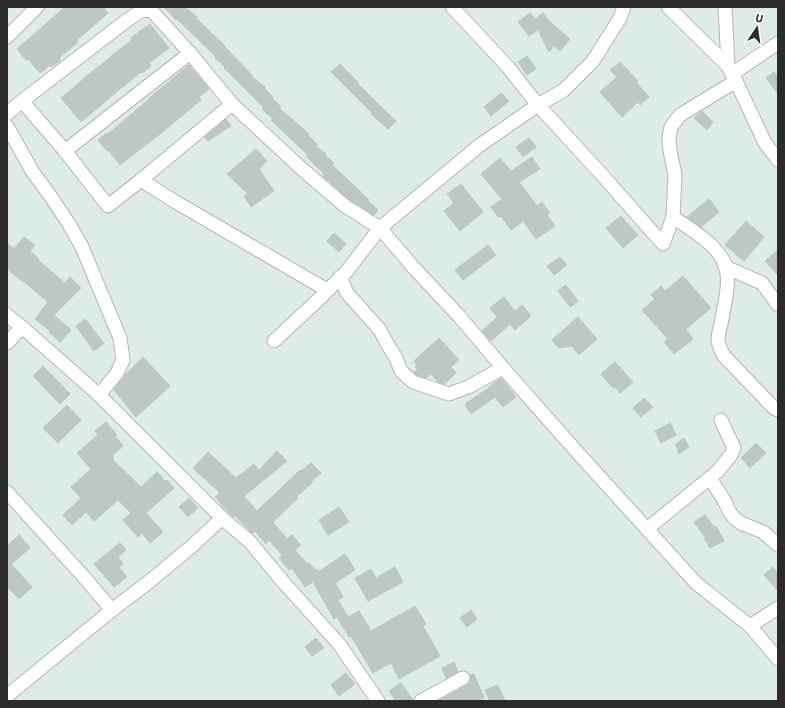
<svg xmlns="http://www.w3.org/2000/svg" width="785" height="708" font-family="'IBM Plex Sans',sans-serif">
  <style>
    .building { fill: #bdc8c5; stroke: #b7c8c4 }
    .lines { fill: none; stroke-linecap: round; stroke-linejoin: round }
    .minor-casing { stroke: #beb1b2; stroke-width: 15 }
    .minor { stroke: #fff; stroke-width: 13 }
  </style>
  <rect width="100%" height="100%" fill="#ddece8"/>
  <!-- building -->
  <g class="building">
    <path d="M65 7H103L108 13 77 40 78 42 59 58 61 60 51 67 50 65 40 73 28 59 26 60 17 49Z"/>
    <path d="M164 7H185L197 17 196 18 225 46H224L253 76 252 77 265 87 264 88 273 97 272 98 281 107 279 108 309 134 308 135 317 144 316 146 326 154 325 155 334 163 332 165 361 192H360L369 200 368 201 378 210 374 215 350 200 323 176 324 174 307 157 308 155 271 120 273 119 262 109 264 108 224 68 225 67 215 58 216 57 177 19 176 20Z"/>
    <path d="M530 13 535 19 543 13 549 21 570 39 560 51 554 46 549 52 538 30 529 36 518 22Z"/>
    <path d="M150 24 169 48 149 63 151 66 142 73 141 72 120 89 81 122 61 98 72 89 89 74 111 57V56L132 40 131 38 140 31Z"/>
    <path d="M527 56 536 69 527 75 518 62Z"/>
    <path d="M620 62 638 81 636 82 649 97 640 105 638 102 622 117 600 92 617 77 610 70Z"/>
    <path d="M340 64 359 83 358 84 373 99 396 121 388 129 371 114 372 113 331 72Z"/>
    <path d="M189 65 209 89 199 97 201 100 160 134 120 165 108 150 107 151 98 140 107 133 108 134 121 123 149 99H148Z"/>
    <path d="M774 72 778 77V94L766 78Z"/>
    <path d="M501 93 509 101 491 116 484 107Z"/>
    <path d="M702 111 713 122 707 130 694 118Z"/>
    <path d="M226 119 231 126 208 141 205 137Z"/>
    <path d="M529 138 536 147 523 157 516 147Z"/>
    <path d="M256 149 267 161 259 169 274 191 251 207 244 196 248 194 227 174Z"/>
    <path d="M532 157 540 169 519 182 537 206 542 202 550 213 547 215 555 226 536 239 523 221 511 230 501 216 498 217 491 207 502 199 481 174 500 158 511 171Z"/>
    <path d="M461 184 483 212 460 231 444 211 454 203 447 194Z"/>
    <path d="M709 199 719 212 701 227 687 217Z"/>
    <path d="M621 216 638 235 623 248 606 228Z"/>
    <path d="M746 221 764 237 744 261 725 245Z"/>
    <path d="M334 233 346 244 339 252 327 241Z"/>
    <path d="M24 237 35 245 30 251 39 259 38 260 65 283 70 277 81 288 54 315 71 330 60 342 49 332 50 331 35 319 48 302 22 280V281L7 269V243L14 249Z"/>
    <path d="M488 245 496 255 463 280 455 270Z"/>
    <path d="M778 250V275L765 261Z"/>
    <path d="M560 257 567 265 554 275 547 266Z"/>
    <path d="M683 276 711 308 686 329 693 339 674 354 664 342 668 339 642 310 655 299 651 295 661 286 665 291Z"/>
    <path d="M566 285 578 301 570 307 558 291Z"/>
    <path d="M504 297 515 311 522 305 531 316 515 330 510 324 491 341 482 331 497 317 490 308Z"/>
    <path d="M578 317 597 339 579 355 572 346 559 348 552 340Z"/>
    <path d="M85 319 104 343 94 351 76 326Z"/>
    <path d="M439 338 459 360 451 367 456 373 444 384 438 382 431 374 426 378 417 375 414 372 418 370 415 367 417 365 414 361Z"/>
    <path d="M143 357 170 386 136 417 114 390 125 375Z"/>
    <path d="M615 362 633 382 620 393 615 387 613 388 601 374Z"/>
    <path d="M43 366 70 394 60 404 33 376Z"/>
    <path d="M501 378 516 397 503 407 495 397 471 414 465 404 484 391Z"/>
    <path d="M644 398 653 407 641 417 633 408Z"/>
    <path d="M67 405 81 420 58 443 43 428Z"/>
    <path d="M106 422 117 435 115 436 123 446 112 456 114 458 112 459 141 487 157 472 165 481 167 480 174 488 146 513 163 532 150 543 142 533 138 537 123 520 131 513 118 500 94 521 86 512 72 525 63 515 81 498 71 487 91 469 77 453 98 435 95 431Z"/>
    <path d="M670 423 676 435 661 443 655 431Z"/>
    <path d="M684 438 689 447 679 454 676 444Z"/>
    <path d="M756 443 766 453 750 468 741 458Z"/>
    <path d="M277 451 287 461 244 496 257 511 300 470 301 471 311 463 321 473 311 482 312 483 296 497 298 498 273 522 287 539 292 535 301 545 295 550 307 564 309 563 315 570 317 569 318 572 345 554 355 570 335 583 343 597 338 600 348 617 359 611 371 631 415 606 426 624 423 626 440 656 399 679 391 663 373 673 351 636 349 637 337 617 334 619 313 582 305 587 292 568 289 570 279 558 282 555 269 540 266 544 255 531 252 533 235 516 234 517 232 516 215 497 220 493 193 468 208 452 236 478 254 464 259 470Z"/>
    <path d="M189 498 198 508 188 517 179 507Z"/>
    <path d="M339 507 349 522 328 535 319 520Z"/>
    <path d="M705 515 714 527 716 526 724 541 710 548 704 538 705 537 694 522Z"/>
    <path d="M19 535 30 548 11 564 32 587 19 599 7 587V546Z"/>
    <path d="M120 543 126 550 118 557 123 564 119 567 127 577 114 587 94 564Z"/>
    <path d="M395 567 403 582 368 601 355 578 371 569 376 578Z"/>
    <path d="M773 567 778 574V591L764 575Z"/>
    <path d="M471 610 477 619 467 627 460 618Z"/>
    <path d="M316 638 324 648 312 656 305 647Z"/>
    <path d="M454 662 458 672 446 678 442 668Z"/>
    <path d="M346 673 355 684 339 696 331 685Z"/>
    <path d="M474 674 484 698 476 701H438L467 685 470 682 471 679 470 675Z"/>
    <path d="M401 683 413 700V701H396L389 691Z"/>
    <path d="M498 685 505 701H490L485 690Z"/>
  </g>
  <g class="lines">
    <defs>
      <g id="minor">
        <path d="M452 7 508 67 538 105 603 176 663 244 673 217 675 175 670 151 669 137 671 127 680 115 736 81 728 66 725 7"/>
        <path d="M668 7 728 66"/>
        <path d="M7 37 37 7"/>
        <path d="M732 74 778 43"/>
        <path d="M736 81 765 143 778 160"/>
        <path d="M22 101 65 151 108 206 141 180 232 104"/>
        <path d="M7 114 22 101 126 21 141 11 151 10 190 53 232 104 302 169 345 206 380 228 414 268 459 316 503 368 577 452 696 583 750 626 778 659"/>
        <path d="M7 126 32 171 49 194 69 224 82 247 120 338 123 360 117 373 99 395"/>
        <path d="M65 151 190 53"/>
        <path d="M141 180 174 201 327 290"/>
        <path d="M673 217C690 229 715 243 724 262 732 280 724 305 721 324 720 328 718 334 718 339 718 345 721 350 724 356L774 408 778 410"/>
        <path d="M725 267 762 283 778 305"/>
        <path d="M340 277 347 293 380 330 389 347 396 358 401 371 413 382 449 394 468 387 503 368"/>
        <path d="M7 315 22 327 99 395 222 518 250 542 285 584 339 644 378 701"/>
        <path d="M274 341 318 300 347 271 380 228 480 145 538 105 564 90 593 61 620 18 624 7"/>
        <path d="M7 343 22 327"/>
        <path d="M710 478 725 502 729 511 734 518 741 523 763 532 778 545"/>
        <path d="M7 492 83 576 112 610"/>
        <path d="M647 529 717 472 731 455 734 448 721 420"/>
        <path d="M750 626 778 608"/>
        <path d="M7 696 112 610 150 581 192 546 222 518"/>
        <path d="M421 701 463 678"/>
      </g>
    </defs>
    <!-- minor casing -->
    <use href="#minor" class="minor-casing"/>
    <!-- minor -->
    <use href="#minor" class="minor"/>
  </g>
  <!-- border -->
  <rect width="785" height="708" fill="none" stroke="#2b2b2b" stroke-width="16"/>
  <!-- north arrow -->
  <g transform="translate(757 28) rotate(13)" stroke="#ffffff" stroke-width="3" paint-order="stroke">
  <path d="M0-3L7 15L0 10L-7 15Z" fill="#2b2b2b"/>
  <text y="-6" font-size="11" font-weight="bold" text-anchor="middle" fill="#2b2b2b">U</text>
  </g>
</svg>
